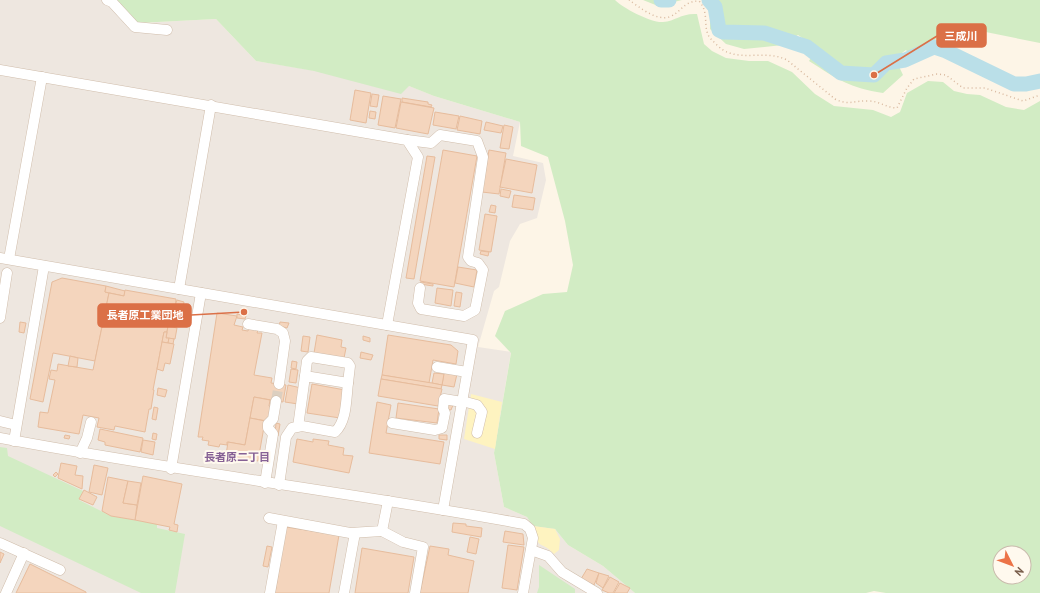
<svg xmlns="http://www.w3.org/2000/svg" width="1040" height="593" font-family="'PT Sans','Noto Sans JP',sans-serif">
  <style>
    .industrial { fill: #eee7e0 }
    .green { fill: #d2ecc4; fill-rule: evenodd }
    .sand { fill: #fef3c0 }
    .lines { fill: none; stroke-linecap: round; stroke-linejoin: round }
    .river { stroke: #badfe8; stroke-width: 15 }
    .building { fill: #f4d5bd; stroke: #e7bc9c }
    .minor-tunnel { stroke: #dccfc0; stroke-width: 10; stroke-dasharray: 10 5; stroke-linecap: butt }
    .minor-casing { stroke: #d0bdab; stroke-width: 11 }
    .path { stroke: #d9b99f; stroke-width: 1.5; stroke-dasharray: 1 3; stroke-linecap: butt }
    .minor { stroke: #fff; stroke-width: 10 }
    .labels { text-anchor: middle; stroke-width: 4; stroke-linejoin: round; paint-order: stroke }
    .neighbourhood-label { font-size: 11px; font-weight: bold; fill: #866195; stroke: #fff9ee }
    .leader { fill: none; stroke: #db7047; stroke-width: 1.5 }
    .callout-dot { fill: #db7047; stroke: #fff9ee; stroke-width: 1.5 }
    .callout { fill: #db7047; stroke: #db7047; stroke-width: 1.5 }
    .callout-label { font-size: 11px; text-anchor: middle; font-weight: bold; fill: #fff }
  </style>
  <rect width="100%" height="100%" fill="#fdf5e7"/>
  <!-- industrial -->
  <path class="industrial" d="M0 0H114L139 23 216 19 256 61 409 86 434 96 520 122 513 156 543 163 546 180 537 218 520 224 510 241 499 287 494 291 478 347 511 352 494 453 504 507 527 517 531 522 555 529 568 545 603 566 635 593H0Z"/>
  <!-- green -->
  <g class="green">
    <path d="M114 0H615C623 8 651 23 663 22 676 21 681 13 697 14L704 44 712 51 726 58 749 61H768L792 72 815 94 834 106 873 110 891 117 900 112 907 93 928 81 943 82 954 91 967 94 980 95 1006 107 1024 110 1040 101V593H886L874 591 866 593H635L603 566 568 545 555 529 533 526 527 517 504 507 494 453 511 353 495 336 505 311 543 294 567 292 573 265 565 221 548 157 521 146 520 122 434 96 409 86 401 94 314 71 256 61 216 19 138 23ZM1000 553H1024V577H1000Z"/>
    <path d="M643 0H682L658 6Z"/>
    <path d="M706 0H1040V43L966 28 941 32 929 49 912 58 906 50 895 58 903 75 883 93C850 88 837 79 809 61L817 48 798 35 783 45 744 49 726 44 710 29V2Z"/>
    <path d="M0 447 7 448 8 456 83 491 79 500 111 516 157 524V528L185 534 175 593H141L0 526Z"/>
    <path d="M539 565 575 589V593H537L539 587Z"/>
  </g>
  <!-- sand -->
  <g class="sand">
    <path d="M471 394 502 402 495 449 464 439Z"/>
    <path d="M533 526 555 529 560 539 559 550 554 554C540 539 538 552 533 526Z"/>
  </g>
  <g class="lines">
    <!-- river -->
    <g class="river">
      <path d="M661 0H669"/>
      <path d="M709 0 715 7 719 30 723 32 764 33 807 47 841 73 874 75 886 63 905 60 934 47 946 51 1014 84H1026L1040 81"/>
    </g>
  </g>
  <!-- building -->
  <g class="building">
    <path d="M355 90 371 93 366 123 350 120Z"/>
    <path d="M372 94 379 95 377 107 370 106Z"/>
    <path d="M383 96 401 99 395 128 378 125Z"/>
    <path d="M402 98 428 102V104L432 105 431 107 402 102Z"/>
    <path d="M401 102 434 108 428 134 396 128Z"/>
    <path d="M370 111 376 112 375 119 369 118Z"/>
    <path d="M435 112 459 116 456 129 433 125Z"/>
    <path d="M460 116 482 121 480 134 457 130Z"/>
    <path d="M486 122 503 126 501 133 484 130Z"/>
    <path d="M504 125 513 127 509 149 500 148Z"/>
    <path d="M443 150 477 156 454 287 420 281Z"/>
    <path d="M489 150 506 153 499 194 482 192Z"/>
    <path d="M427 156 435 157 414 279 406 278Z"/>
    <path d="M506 159 537 165 532 193 500 187Z"/>
    <path d="M501 189 511 191 509 198 500 196Z"/>
    <path d="M514 195 535 198 533 210 512 207Z"/>
    <path d="M491 205 496 206 495 213 489 212Z"/>
    <path d="M485 214 497 216 491 252 479 250Z"/>
    <path d="M481 251 489 252 488 256 480 254Z"/>
    <path d="M458 267 477 270 474 287 455 283Z"/>
    <path d="M62 278 106 286 105 292 109 293 95 361 53 353 43 402 30 399 52 282Z"/>
    <path d="M421 282 433 284V286L420 284Z"/>
    <path d="M106 286 125 291 124 296 105 292Z"/>
    <path d="M437 288 453 290 451 306 435 303Z"/>
    <path d="M125 290 176 299 173 327 168 326 167 332H164L153 390H154L151 409H149L145 432 115 426 114 430 97 427 99 418 83 415 79 434 38 427 40 412 48 413 55 380 49 379 51 370 57 371 58 364 93 370 109 293 124 296Z"/>
    <path d="M456 292 462 293 460 307 454 306Z"/>
    <path d="M177 300 184 302 183 308 175 306Z"/>
    <path d="M217 313 237 316 234 325 243 327 242 330 248 331 249 328 258 330 257 333H262L254 375 272 378 271 383 286 385 283 402 254 397 245 445 227 442V445L220 444 219 447 208 445 209 441 202 440 203 437H198Z"/>
    <path d="M237 314 246 316 245 319 237 318Z"/>
    <path d="M20 322 26 323 24 333 19 332Z"/>
    <path d="M280 322 289 323 287 328 279 326Z"/>
    <path d="M168 326 177 328 175 339 166 338Z"/>
    <path d="M164 332H167L166 338H169L168 343 162 342Z"/>
    <path d="M317 335 342 340 341 347 346 348 344 358 314 353Z"/>
    <path d="M388 335 451 345 458 351 456 364 433 360 429 383 382 375Z"/>
    <path d="M303 336 310 337 308 352 301 351Z"/>
    <path d="M363 336 370 338V342L363 340Z"/>
    <path d="M169 338 174 339 173 344 168 343Z"/>
    <path d="M162 342 174 344 170 364 165 363 163 371 157 369Z"/>
    <path d="M361 352 373 355 371 360 360 358Z"/>
    <path d="M70 356 78 358 77 367 68 366Z"/>
    <path d="M292 361 297 362 296 369 291 368Z"/>
    <path d="M291 369 298 370 296 383 289 382Z"/>
    <path d="M444 372 457 374 454 387 442 385Z"/>
    <path d="M434 373 444 374 442 385 432 383Z"/>
    <path d="M382 375 432 383 442 385 441 389 381 379Z"/>
    <path d="M381 379 442 389 438 406 378 396Z"/>
    <path d="M312 384 345 390 340 418 307 413Z"/>
    <path d="M288 385 301 388 298 404 285 402Z"/>
    <path d="M158 388 167 390 165 397 157 395Z"/>
    <path d="M254 397 270 400 269 406 272 407 267 421 250 418Z"/>
    <path d="M377 402 391 405 386 433 444 442 440 464 369 453Z"/>
    <path d="M398 403 439 409 437 423 396 418Z"/>
    <path d="M447 403 453 405 451 410 446 409Z"/>
    <path d="M154 407 158 408 156 420 152 419Z"/>
    <path d="M250 418 265 421 258 461 226 455 228 442 245 445Z"/>
    <path d="M276 423 280 424 278 436 275 435Z"/>
    <path d="M100 429 143 438 140 452 105 445V442L98 440Z"/>
    <path d="M153 433 157 434 156 440 152 439Z"/>
    <path d="M65 435 70 436 69 439 64 438Z"/>
    <path d="M439 435H447V440L439 439Z"/>
    <path d="M297 439 313 442V439L329 441 328 445 344 448 343 455 353 456 349 473 293 462Z"/>
    <path d="M143 440 155 442 153 455 141 452Z"/>
    <path d="M61 463 77 466 75 475 83 476 82 489 58 478Z"/>
    <path d="M94 465 108 468 102 495 89 492Z"/>
    <path d="M56 472 58 474 55 477 53 475Z"/>
    <path d="M143 476 182 484 174 524 178 525 177 532 169 530 170 527 135 520Z"/>
    <path d="M108 477 128 481 123 503 137 505 135 520 111 516 102 511Z"/>
    <path d="M128 481 141 483 137 505 123 503Z"/>
    <path d="M84 490 97 497 93 505 79 499Z"/>
    <path d="M453 523 466 524V526L482 528 481 537 452 532Z"/>
    <path d="M286 527 339 535 329 593H275Z"/>
    <path d="M505 531 523 534 524 545 503 542Z"/>
    <path d="M470 537 479 539 476 554 467 552Z"/>
    <path d="M508 545 524 547 517 590 502 588Z"/>
    <path d="M267 546 272 547 268 567 263 566Z"/>
    <path d="M430 546 449 549 448 555 474 561 468 593H420Z"/>
    <path d="M362 548 414 557 408 593H355Z"/>
    <path d="M0 552 4 554 0 563Z"/>
    <path d="M30 564 86 592V593H16Z"/>
    <path d="M587 569 599 573 594 585 581 579Z"/>
    <path d="M599 573 609 576 603 588 596 583Z"/>
    <path d="M610 577 619 582 613 593H609L602 590Z"/>
    <path d="M620 583 630 588 627 593H614Z"/>
  </g>
  <g class="lines">
    <!-- minor-tunnel -->
    <path class="minor-tunnel" d="M276 401 279 384"/>
    <defs>
      <g id="minor">
        <path d="M107 0 112 2 135 27 167 30"/>
        <path d="M0 70 407 140 418 157 387 325"/>
        <path d="M407 140 431 143 440 135 477 141 483 157 468 257 471 261 478 263 483 270 475 310 464 316 421 309 418 303 420 288"/>
        <path d="M0 258 473 340 443 510"/>
        <path d="M9 259 42 77"/>
        <path d="M179 289 211 105"/>
        <path d="M0 318 7 273"/>
        <path d="M248 324 277 329 283 333 285 341 279 384"/>
        <path d="M437 367 467 372"/>
        <path d="M305 376 307 361 311 357 348 363 350 366 348 383"/>
        <path d="M462 401 477 405 482 412 477 433"/>
        <path d="M0 421 16 425"/>
        <path d="M392 423 435 430 442 428 445 413 443 409 444 399 462 402"/>
        <path d="M0 438C174 471 350 492 524 524L530 529 533 538 523 593"/>
        <path d="M14 441 44 266"/>
        <path d="M80 453 87 438 91 422"/>
        <path d="M171 469 201 293"/>
        <path d="M265 483 273 434 268 428V424L273 419 276 401"/>
        <path d="M279 485 286 437 292 428 302 426 335 432C347 421 346 399 348 383L305 376 298 427"/>
        <path d="M269 518 350 533 382 531 388 501"/>
        <path d="M382 531 403 542 423 547 415 593"/>
        <path d="M0 543 60 570"/>
        <path d="M531 550 548 556 562 572 597 593"/>
        <path d="M6 593 24 553"/>
        <path d="M270 593 283 521"/>
        <path d="M344 593 355 533"/>
      </g>
    </defs>
    <!-- minor casing -->
    <use href="#minor" class="minor-casing"/>
    <!-- path -->
    <path class="path" d="M629 0C639 7 656 21 669 17 681 13 683 1 699 1 710 13 702 27 710 38 715 43 721 50 727 52 745 60 767 50 787 60L835 99C849 106 855 100 869 101 879 101 887 108 897 108L907 88 914 79 937 74 946 75 963 88H985L1023 101 1040 95"/>
    <!-- minor -->
    <use href="#minor" class="minor"/>
  </g>
  <g class="labels">
    <!-- neighbourhood labels -->
    <g class="neighbourhood-label">
      <text x="237" y="461">長者原二丁目</text>
    </g>
  </g>
  <!-- callouts -->
  <path class="leader" d="M874 75L937 36M244 312L191 315"/>
  <g class="callout-dot">
    <circle cx="874" cy="75" r="4"/>
    <circle cx="244" cy="312" r="4"/>
  </g>
  <g class="callout">
    <rect x="937" y="24" width="49" height="23" rx="4"/>
    <rect x="98" y="304" width="93" height="23" rx="4"/>
  </g>
  <g class="callout-label">
    <text x="961" y="40">三成川</text>
    <text x="145" y="319">長者原工業団地</text>
  </g>
  <!-- north arrow -->
  <g transform="translate(1012 565) rotate(132)"><circle r="19" fill="#fff9ee" stroke="#c9baac"/>
  <path d="M0-3L7 15L0 10L-7 15Z" fill="#ec7347"/>
  <text y="-6" font-size="11" font-weight="bold" text-anchor="middle" fill="#785c49">N</text>
  </g>
</svg>
